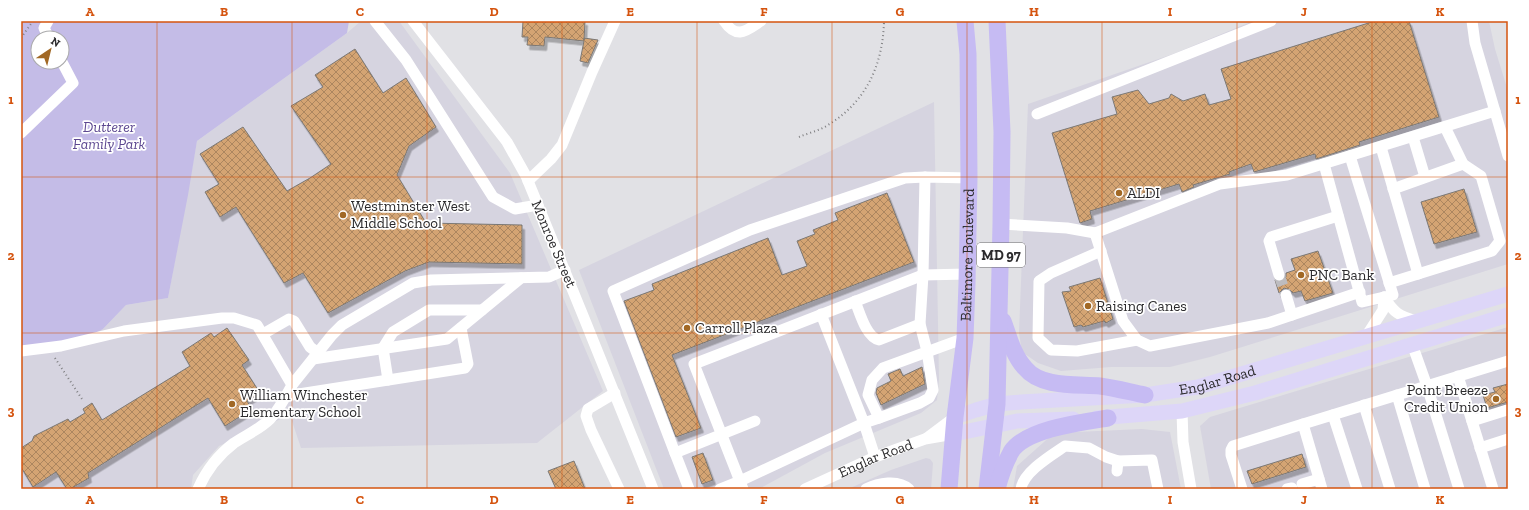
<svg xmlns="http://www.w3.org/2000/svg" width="1529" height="510" font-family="'Zilla Slab',serif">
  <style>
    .built { fill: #d6d4e0 }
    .park { fill: #c4bce7; fill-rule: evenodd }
    .building { fill: url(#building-cross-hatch); stroke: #7b7875; filter: url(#shadow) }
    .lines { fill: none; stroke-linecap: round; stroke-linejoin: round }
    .minor-tunnel { stroke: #bdbcc0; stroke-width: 11; stroke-dasharray: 11 5.5; stroke-linecap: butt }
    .path { stroke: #808083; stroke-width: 2; stroke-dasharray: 1 3; stroke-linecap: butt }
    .minor { stroke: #fff; stroke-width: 11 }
    .major { stroke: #ddd6f8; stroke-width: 15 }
    .highway { stroke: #c6bbf3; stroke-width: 17 }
    .grid { fill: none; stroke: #d5540f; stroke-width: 1; stroke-opacity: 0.55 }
    .poi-dot { fill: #a16825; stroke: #fff; stroke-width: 1.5 }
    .labels { text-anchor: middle; stroke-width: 3.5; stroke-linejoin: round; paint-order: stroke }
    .shield { fill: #fff; stroke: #6b6a6b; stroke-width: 1 }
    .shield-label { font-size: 14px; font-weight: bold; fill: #2b2a2c }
    .park-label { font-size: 15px; font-style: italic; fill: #5c4790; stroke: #fff }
    .poi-label { font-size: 15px; fill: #2b2a2c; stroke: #fff; text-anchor: start }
    .street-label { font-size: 15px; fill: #2b2a2c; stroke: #fff }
    .neatline { fill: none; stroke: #d5540f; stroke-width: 1.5 }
    .grid-label { font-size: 13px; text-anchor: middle; font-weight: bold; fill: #d5540f }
  </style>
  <defs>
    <pattern id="building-cross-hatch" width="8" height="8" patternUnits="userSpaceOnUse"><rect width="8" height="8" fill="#d4a473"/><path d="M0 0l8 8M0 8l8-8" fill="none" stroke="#ac865f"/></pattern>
    <filter id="shadow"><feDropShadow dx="2.5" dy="4.5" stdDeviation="0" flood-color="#0004"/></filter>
  </defs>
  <rect width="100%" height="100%" fill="#e1e1e5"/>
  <!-- built -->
  <g class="built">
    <path d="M361 21H399L510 173 603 391 537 443 301 448 290 415 219 446 193 475 191 489H21V347L103 329 126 305 168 298 197 141 347 33Z"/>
    <path d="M1253 21H1489L1495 49 1508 91V264L1210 357 1170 367H1111L1061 371 1038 363 1022 352 1019 333 1028 104 1173 54Z"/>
    <path d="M934 102 939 379 937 400 921 413 825 453 759 489H664L579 270Z"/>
    <path d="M1508 327V489H1211L1200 426 1210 417Z"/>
    <path d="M1142 429 1170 432 1181 489H1013L1017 466 1054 433Z"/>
    <path d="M926 458 930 459 933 463 931 489H848L891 470Z"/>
  </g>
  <!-- park -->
  <path class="park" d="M21 21H349L347 33 197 141 188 195 168 298 126 305 103 329 86 338 21 347ZM38 38H62V62H38Z"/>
  <!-- building -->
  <g class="building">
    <path d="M523 21H585L584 40V38L598 40 588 63 580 61 584 41 545 37 544 46 527 45 528 37H522Z"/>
    <path d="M1375 21H1409L1439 117 1359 142 1360 145 1316 159 1315 154 1254 172 1251 164 1229 172 1230 174 1193 185 1194 187 1182 192 1179 184 1090 211 1092 219 1080 223 1052 133 1117 114 1112 97 1138 90 1149 104 1169 98 1171 94 1183 101 1205 94 1209 105 1231 99 1221 69Z"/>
    <path d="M355 49 383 93 406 78 436 127 409 146 397 175 426 223 522 225V264L429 262 405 271 328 313 303 273 284 283 236 207 220 217 205 192 219 184 200 154 243 127 287 191 310 178 331 164 291 106 323 87 315 75Z"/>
    <path d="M1464 189 1477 232 1434 244 1421 202Z"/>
    <path d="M887 193 914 262 672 355 701 428 676 437 624 301 654 290 652 284 768 238 782 275 807 266 797 241 815 234 813 230 838 220 835 213Z"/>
    <path d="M1318 251 1333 293 1305 301 1301 291 1293 293 1290 290 1284 288 1279 293 1275 280 1281 282 1286 277V273L1295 270 1291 259Z"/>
    <path d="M1100 278 1113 319 1106 323 1104 321 1083 327 1081 325 1074 327 1062 292 1071 291 1069 287Z"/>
    <path d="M227 328 249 360 242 365 260 393 247 401 252 409 225 426 208 398 88 473 89 478 70 489H67L56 472 33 487 21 467V448L32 441 34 436 68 419 70 422 85 413 83 409 92 403 102 420 190 366 182 352 211 333 214 337Z"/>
    <path d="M922 367 925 384 881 405 876 393 877 388 891 381 888 374 900 369 903 376Z"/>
    <path d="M1508 384V402L1487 408 1483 395 1495 392 1493 388Z"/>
    <path d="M703 453 713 480 702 484 692 457Z"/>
    <path d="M1302 454 1306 467 1252 484 1247 471Z"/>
    <path d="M574 461 585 489H556L548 471Z"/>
  </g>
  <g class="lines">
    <!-- minor-tunnel -->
    <path class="minor-tunnel" d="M1279 275 1286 295"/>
    <!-- path -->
    <g class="path">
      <path d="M21 38 33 21"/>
      <path d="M799 137C808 133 819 131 828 125 866 102 883 65 884 21"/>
      <path d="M55 358 82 399"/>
    </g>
    <!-- minor -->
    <g class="minor">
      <path d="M48 21 44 28 49 38"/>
      <path d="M375 21 406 60 493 197 515 209 538 205"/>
      <path d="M413 21 507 142 526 176 584 318 653 489"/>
      <path d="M724 21C737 40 746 31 761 21"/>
      <path d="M1472 21 1475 43 1508 156"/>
      <path d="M1037 114 1271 21"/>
      <path d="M21 133 73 83 62 62"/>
      <path d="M1413 137 1425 177"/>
      <path d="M1381 147 1418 274"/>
      <path d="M1324 164 1362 302 1393 295 1350 156"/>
      <path d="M528 181 551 159 562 145 592 72 615 21"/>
      <path d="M1393 189 1463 164"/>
      <path d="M1001 224 1067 228 1095 233 1220 184 1287 175 1495 111"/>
      <path d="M1095 233 1123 321 1137 340 1150 346 1268 323 1360 292"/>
      <path d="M1101 251 1051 273 1039 281 1038 338 1051 350 1077 351 1137 340"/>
      <path d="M1279 275 1269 241 1271 237 1338 216"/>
      <path d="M1389 283 1492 251 1500 241 1481 176 1463 164 1445 127"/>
      <path d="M1286 295 1292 315"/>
      <path d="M1384 297C1394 313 1399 316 1417 321"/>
      <path d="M855 301C860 313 866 337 879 340L920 324"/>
      <path d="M821 314 864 423 879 418 868 395 872 380 883 368 965 338"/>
      <path d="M263 334 289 319 294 321 310 347 318 353"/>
      <path d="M1367 335 1383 310 1384 297"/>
      <path d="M1412 344 1427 386 1459 489"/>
      <path d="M21 351 61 346 124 331 222 318H234L257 325 292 385C286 396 279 410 270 419 260 429 246 435 234 443 218 455 206 471 198 489"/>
      <path d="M313 359 447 339 521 278"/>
      <path d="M1458 376 1493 489"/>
      <path d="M388 380 383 348 393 332 429 310H482"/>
      <path d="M292 385 332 335 342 325 413 283 431 280 549 277 565 270"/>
      <path d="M615 393 588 409 586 416 591 430 619 489"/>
      <path d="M1397 395 1425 489"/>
      <path d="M286 396 465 368 468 364 461 328"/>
      <path d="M1364 405 1390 489"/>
      <path d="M1182 411 1183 442 1191 489"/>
      <path d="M1333 415 1357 489"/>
      <path d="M879 418 920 403 929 398 933 390 927 351 920 324 923 275 925 177"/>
      <path d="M1472 421 1507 410"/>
      <path d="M927 438 955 417"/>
      <path d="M1480 448 1508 439"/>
      <path d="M675 453 613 291 750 230 905 178 925 177 969 178"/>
      <path d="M1117 471 1118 461"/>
      <path d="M1302 484 1319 479"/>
      <path d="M689 489 675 453 755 421"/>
      <path d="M720 489 740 481 864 423 875 457"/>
      <path d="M743 489 694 364 923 275 967 274"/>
      <path id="s1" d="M805 489 875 457 925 439 954 434"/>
      <path d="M866 489C878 483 898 479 909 489"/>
      <path d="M1021 489C1023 472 1052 455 1065 446L1089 448 1106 457 1118 461 1152 460 1158 489"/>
      <path d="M1242 489 1231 455V450L1233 446 1303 424"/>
      <path d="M1287 489 1292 488"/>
      <path d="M1322 489 1303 424 1508 361"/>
    </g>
    <!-- major -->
    <g class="major">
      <path id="s2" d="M955 417 976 410 997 404 1021 402 1145 395 1198 387 1508 294"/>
      <path d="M1097 418 1182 411 1255 393 1508 315"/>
      <path d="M954 434 1017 421 1073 419"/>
    </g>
    <!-- highway -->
    <g class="highway">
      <path d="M1003 321C1009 337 1013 355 1025 368 1041 388 1077 384 1100 386 1115 388 1130 392 1145 395"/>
      <path id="s3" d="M949 489 955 417 965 338 967 283 969 178 968 54 965 21"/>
      <path d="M987 489 997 404 1001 224 1002 132 997 21"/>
      <path d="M997 489C1000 477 1005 463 1011 452 1025 429 1083 422 1108 418"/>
    </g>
  </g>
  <!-- grid -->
  <path class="grid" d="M157 21V489M292 21V489M427 21V489M562 21V489M697 21V489M832 21V489M967 21V489M1102 21V489M1237 21V489M1372 21V489M21 177H1508M21 333H1508"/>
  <!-- markers -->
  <g class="poi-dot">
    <circle cx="1119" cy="193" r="4"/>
    <circle cx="343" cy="215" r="4"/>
    <circle cx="1301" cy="275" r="4"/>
    <circle cx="1088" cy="306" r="4"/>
    <circle cx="687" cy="328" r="4"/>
    <circle cx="1496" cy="399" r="4"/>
    <circle cx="232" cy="404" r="4"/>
  </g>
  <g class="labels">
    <!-- shield labels -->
    <rect class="shield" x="977" y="243" width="48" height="24" rx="3"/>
    <g class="shield-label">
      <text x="1001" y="260">MD 97</text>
    </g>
    <!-- park labels -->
    <g class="park-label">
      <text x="109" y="132">Dutterer<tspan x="109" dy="17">Family Park</tspan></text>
    </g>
    <!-- poi labels -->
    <g class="poi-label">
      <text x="1127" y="198">ALDI</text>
      <text x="351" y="211">Westminster West<tspan x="351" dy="17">Middle School</tspan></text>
      <text x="1309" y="280">PNC Bank</text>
      <text x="1096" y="311">Raising Canes</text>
      <text x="695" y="333">Carroll Plaza</text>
      <text x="1488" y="395" text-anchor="end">Point Breeze<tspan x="1488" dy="17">Credit Union</tspan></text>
      <text x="240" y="400">William Winchester<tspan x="240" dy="17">Elementary School</tspan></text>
    </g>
    <!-- street labels -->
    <g class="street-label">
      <text transform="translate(554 244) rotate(67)" y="5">Monroe Street</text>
      <text dy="5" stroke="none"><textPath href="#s3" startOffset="235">Baltimore Boulevard</textPath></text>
      <text dy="5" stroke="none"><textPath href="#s2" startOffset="266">Englar Road</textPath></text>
      <text dy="5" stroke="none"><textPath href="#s1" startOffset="77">Englar Road</textPath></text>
    </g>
  </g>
  <!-- border -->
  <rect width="1529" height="510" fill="none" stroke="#ffffff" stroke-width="44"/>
  <!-- north arrow -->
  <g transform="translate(50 50) rotate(35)"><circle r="19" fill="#ffffff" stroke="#aaaaab"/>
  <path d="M0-3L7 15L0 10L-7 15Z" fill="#a16825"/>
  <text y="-6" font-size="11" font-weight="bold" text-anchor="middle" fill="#2b2a2c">N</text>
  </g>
  <rect x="22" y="22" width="1485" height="466" class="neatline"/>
  <g class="grid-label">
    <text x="90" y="16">A</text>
    <text x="224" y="16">B</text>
    <text x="360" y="16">C</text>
    <text x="494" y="16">D</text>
    <text x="630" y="16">E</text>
    <text x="764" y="16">F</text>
    <text x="900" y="16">G</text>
    <text x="1034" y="16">H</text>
    <text x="1170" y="16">I</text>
    <text x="1304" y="16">J</text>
    <text x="1440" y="16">K</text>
    <text x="11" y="104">1</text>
    <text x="1518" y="104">1</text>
    <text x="11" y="260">2</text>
    <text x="1518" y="260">2</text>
    <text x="11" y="415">3</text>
    <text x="1518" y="415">3</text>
    <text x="90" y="504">A</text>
    <text x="224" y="504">B</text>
    <text x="360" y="504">C</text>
    <text x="494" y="504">D</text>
    <text x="630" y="504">E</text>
    <text x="764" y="504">F</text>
    <text x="900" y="504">G</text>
    <text x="1034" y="504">H</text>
    <text x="1170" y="504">I</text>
    <text x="1304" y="504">J</text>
    <text x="1440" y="504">K</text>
  </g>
</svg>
